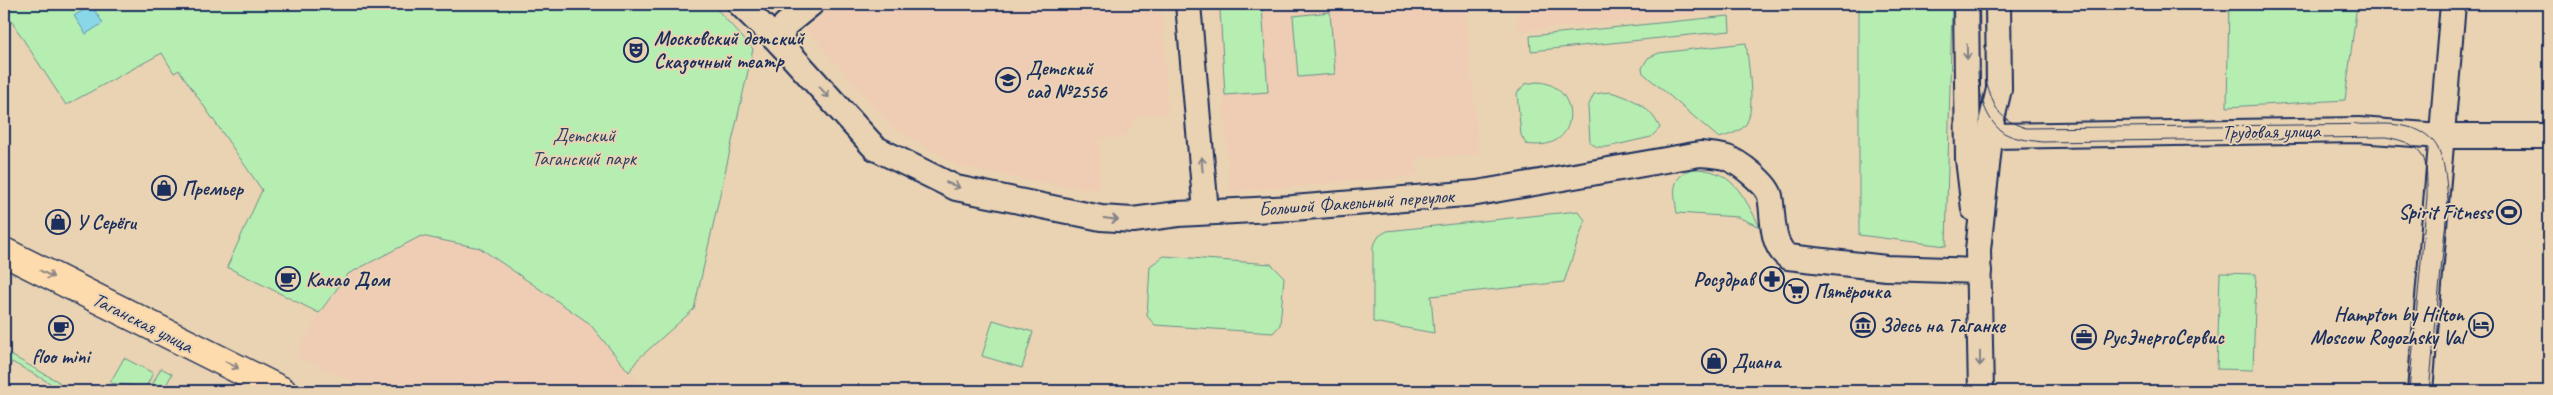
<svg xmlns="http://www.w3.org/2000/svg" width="2553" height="395" font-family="Caveat,sans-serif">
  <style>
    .built { fill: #efcdb4 }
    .green { fill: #b6eeb2; stroke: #688e88 }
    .water { fill: #89d7e7; stroke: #5d94b0 }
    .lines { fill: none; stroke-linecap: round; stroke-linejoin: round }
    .minor-casing { stroke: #1b2f5e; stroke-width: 28 }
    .major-casing { stroke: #1b2f5e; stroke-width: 31 }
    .minor { stroke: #ead3b2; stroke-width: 24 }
    .major { stroke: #fedbac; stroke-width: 28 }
    .tram { stroke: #1b2f5e; stroke-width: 1 }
    .oneway { stroke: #828188 }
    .oneway2 { stroke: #8c8585 }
    .labels { text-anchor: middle; stroke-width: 4; stroke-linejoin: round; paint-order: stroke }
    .poi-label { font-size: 20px; font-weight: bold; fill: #1b2f5e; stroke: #ead3b2; text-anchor: start }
    .street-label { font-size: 20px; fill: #1b2f5e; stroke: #ead3b2 }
    .park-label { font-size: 20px; fill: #2a4266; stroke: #ead3b2 }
  </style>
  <rect width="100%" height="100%" fill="#ead3b2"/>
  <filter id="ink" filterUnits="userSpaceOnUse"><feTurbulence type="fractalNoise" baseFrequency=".02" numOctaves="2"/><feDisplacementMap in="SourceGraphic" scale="10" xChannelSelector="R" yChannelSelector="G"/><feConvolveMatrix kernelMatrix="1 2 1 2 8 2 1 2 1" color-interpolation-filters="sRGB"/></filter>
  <g filter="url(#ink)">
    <!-- built -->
    <g class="built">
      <path d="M837 4H1162L1168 114 1137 115 1125 137 1099 138 1100 190 1036 182 959 166 892 127 806 29Z"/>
      <path d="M1283 4H1465L1479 154 1416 158 1417 176 1230 192 1217 8Z"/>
      <path d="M1517 4H1747L1748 10 1518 31Z"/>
      <path d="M421 236 480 248 589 323 629 372 648 391H374L296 356 319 313 348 274Z"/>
    </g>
    <!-- green -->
    <g class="green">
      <path d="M4 4H712L753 49 694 309 638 359 629 372 589 323 480 248 421 236 348 274 319 313 227 267 262 190 179 70 174 73 162 53 66 105 4 10Z"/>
      <path d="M1859 4H1952L1946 246 1859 235Z"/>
      <path d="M2229 4H2357L2345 100 2227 107Z"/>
      <path d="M1262 7 1268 92 1225 95 1220 9Z"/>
      <path d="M1330 12 1335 74 1298 77 1293 16Z"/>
      <path d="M1729 16 1730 31 1531 51 1530 36Z"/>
      <path d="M1746 43C1748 62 1756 109 1746 124 1741 132 1728 135 1719 138L1643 73 1642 68 1648 58 1659 53Z"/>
      <path d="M1537 82C1581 83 1584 154 1526 144L1521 135 1517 93 1525 84Z"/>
      <path d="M1610 92C1632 98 1650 106 1660 128L1651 137 1607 147H1597L1590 142 1588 107 1594 94Z"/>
      <path d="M1691 169C1732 168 1743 195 1760 227L1738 217 1677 213C1674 192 1670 179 1691 169Z"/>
      <path d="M1578 211 1585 220 1564 282 1431 296 1434 333 1373 322V246L1379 236 1387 231Z"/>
      <path d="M1164 256 1271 264 1284 277 1280 325 1273 333 1155 325 1147 316 1150 266Z"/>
      <path d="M2220 273 2256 274 2253 370 2217 369Z"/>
      <path d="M993 320 1033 332 1022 368 982 356Z"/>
      <path d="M5 352 59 382 56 391H46L50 383 12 362 7 371 4 369Z"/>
      <path d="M124 358 153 373 146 387 110 383Z"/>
      <path d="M161 368 172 374 163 391H149Z"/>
    </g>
    <!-- water -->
    <path class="water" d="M91 5 103 23 86 34 74 16Z"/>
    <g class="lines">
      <defs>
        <g id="minor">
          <path d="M740 4 779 42 875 148 956 188 1101 218 1133 220 1178 214 1293 208 1477 193 1700 154C1709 155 1719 155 1727 158 1739 162 1767 184 1770 196 1774 217 1770 244 1788 257L1886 268 1979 271"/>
          <path d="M1188 4 1206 212"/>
          <path d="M1966 4 1968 159 1974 209"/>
          <path d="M779 42 785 25 811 4"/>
          <path d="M1992 136 2359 130 2441 136H2549"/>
          <path d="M1981 391 1978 250 1992 119 1999 89 1998 4"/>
          <path d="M2420 391 2453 4"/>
        </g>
        <path id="major" d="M4 252 282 391"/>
      </defs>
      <!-- minor casing -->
      <use href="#minor" class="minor-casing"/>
      <!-- major casing -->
      <use href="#major" class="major-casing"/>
      <!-- minor -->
      <use href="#minor" class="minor"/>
      <!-- major -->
      <use href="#major" class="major"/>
      <!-- tram -->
      <g class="tram">
        <path d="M1978 4V30"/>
        <path d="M1985 4 1986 80C1994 107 1997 119 2026 128L2387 124C2441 127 2444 153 2448 200L2429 391"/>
        <path d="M1978 68C1978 89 1983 115 2000 130 2010 139 2029 140 2042 142L2386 137C2428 145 2427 158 2427 197L2409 391"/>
      </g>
    </g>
    <!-- one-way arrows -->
    <defs><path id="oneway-shaft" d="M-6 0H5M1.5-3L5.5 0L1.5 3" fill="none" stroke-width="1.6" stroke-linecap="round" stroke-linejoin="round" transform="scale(1.25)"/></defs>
    <g class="oneway">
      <use href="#oneway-shaft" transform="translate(1967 52) rotate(89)"/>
      <use href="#oneway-shaft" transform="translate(824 92) rotate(48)"/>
      <use href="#oneway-shaft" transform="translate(1202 164) rotate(-95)"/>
      <use href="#oneway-shaft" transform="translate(953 185) rotate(22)"/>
      <use href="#oneway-shaft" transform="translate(1111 219) rotate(7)"/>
      <use href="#oneway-shaft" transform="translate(1980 359) rotate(90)"/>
    </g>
    <g class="oneway2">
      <use href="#oneway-shaft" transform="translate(47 274) rotate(26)"/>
      <use href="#oneway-shaft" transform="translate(232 365) rotate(28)"/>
    </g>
  </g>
  <!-- icons -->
  <defs>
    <symbol id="theatre-ring" viewBox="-11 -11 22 22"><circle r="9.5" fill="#ead3b2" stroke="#1b2f5e" stroke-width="1.5"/><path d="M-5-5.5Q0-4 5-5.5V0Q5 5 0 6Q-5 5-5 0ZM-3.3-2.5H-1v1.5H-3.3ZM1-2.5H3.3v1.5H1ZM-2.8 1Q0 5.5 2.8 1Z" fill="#1b2f5e"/></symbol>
    <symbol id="school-ring" viewBox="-11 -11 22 22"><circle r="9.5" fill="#ead3b2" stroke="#1b2f5e" stroke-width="1.5"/><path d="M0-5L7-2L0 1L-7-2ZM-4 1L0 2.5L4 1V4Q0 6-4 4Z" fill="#1b2f5e"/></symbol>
    <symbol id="shop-ring" viewBox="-11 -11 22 22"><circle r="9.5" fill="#ead3b2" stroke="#1b2f5e" stroke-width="1.5"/><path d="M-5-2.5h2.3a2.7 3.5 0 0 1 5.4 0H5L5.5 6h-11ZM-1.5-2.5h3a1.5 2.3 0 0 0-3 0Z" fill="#1b2f5e"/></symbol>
    <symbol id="stadium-ring" viewBox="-11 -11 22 22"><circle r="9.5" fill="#ead3b2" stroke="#1b2f5e" stroke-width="1.5"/><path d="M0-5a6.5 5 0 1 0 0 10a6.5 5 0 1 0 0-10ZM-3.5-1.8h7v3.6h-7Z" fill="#1b2f5e"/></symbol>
    <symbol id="cafe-ring" viewBox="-11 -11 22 22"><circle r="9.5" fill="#ead3b2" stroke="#1b2f5e" stroke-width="1.5"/><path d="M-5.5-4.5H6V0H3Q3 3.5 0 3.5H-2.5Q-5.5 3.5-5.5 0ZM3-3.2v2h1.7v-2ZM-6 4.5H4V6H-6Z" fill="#1b2f5e"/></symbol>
    <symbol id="pharmacy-ring" viewBox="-11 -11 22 22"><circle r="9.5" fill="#ead3b2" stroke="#1b2f5e" stroke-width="1.5"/><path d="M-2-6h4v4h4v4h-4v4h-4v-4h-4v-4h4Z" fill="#1b2f5e"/></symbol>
    <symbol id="supermarket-ring" viewBox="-11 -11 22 22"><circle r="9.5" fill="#ead3b2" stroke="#1b2f5e" stroke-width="1.5"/><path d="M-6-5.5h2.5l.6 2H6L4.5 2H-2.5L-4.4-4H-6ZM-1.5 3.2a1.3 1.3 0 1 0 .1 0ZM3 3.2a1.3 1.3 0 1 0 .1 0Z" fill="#1b2f5e"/></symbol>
    <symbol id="museum-ring" viewBox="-11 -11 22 22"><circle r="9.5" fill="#ead3b2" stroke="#1b2f5e" stroke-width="1.5"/><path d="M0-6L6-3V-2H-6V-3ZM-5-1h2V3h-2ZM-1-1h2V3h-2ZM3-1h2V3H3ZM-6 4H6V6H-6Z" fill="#1b2f5e"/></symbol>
    <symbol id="hotel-ring" viewBox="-11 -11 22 22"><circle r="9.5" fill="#ead3b2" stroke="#1b2f5e" stroke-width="1.5"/><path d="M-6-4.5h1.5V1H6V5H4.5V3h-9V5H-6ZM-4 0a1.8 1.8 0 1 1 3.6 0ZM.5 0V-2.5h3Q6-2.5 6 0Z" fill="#1b2f5e"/></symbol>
    <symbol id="office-ring" viewBox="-11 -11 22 22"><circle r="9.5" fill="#ead3b2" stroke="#1b2f5e" stroke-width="1.5"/><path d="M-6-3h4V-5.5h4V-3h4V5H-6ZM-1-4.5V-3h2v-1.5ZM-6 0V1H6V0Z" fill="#1b2f5e"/></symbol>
  </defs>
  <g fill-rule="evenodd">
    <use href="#theatre-ring" x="622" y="36" width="28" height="28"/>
    <use href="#school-ring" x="994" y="66" width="28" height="28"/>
    <use href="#shop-ring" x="150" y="174" width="28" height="28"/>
    <use href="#stadium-ring" x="2495" y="198" width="28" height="28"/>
    <use href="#shop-ring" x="44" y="208" width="28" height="28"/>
    <use href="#cafe-ring" x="274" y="265" width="28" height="28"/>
    <use href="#pharmacy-ring" x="1758" y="265" width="28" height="28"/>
    <use href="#supermarket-ring" x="1782" y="277" width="28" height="28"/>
    <use href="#museum-ring" x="1849" y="311" width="28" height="28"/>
    <use href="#hotel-ring" x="2467" y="311" width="28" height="28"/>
    <use href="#cafe-ring" x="47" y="314" width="28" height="28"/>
    <use href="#office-ring" x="2070" y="323" width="28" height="28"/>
    <use href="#shop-ring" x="1700" y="347" width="28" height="28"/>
  </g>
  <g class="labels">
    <!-- poi labels -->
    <g class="poi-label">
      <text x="654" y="45">Московский детский<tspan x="654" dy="23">Сказочный театр</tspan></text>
      <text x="1026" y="75">Детский<tspan x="1026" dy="23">сад №2556</tspan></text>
      <text x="182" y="195">Премьер</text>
      <text x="2492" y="219" text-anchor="end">Spirit Fitness</text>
      <text x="76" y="229">У Серёги</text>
      <text x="306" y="286">Какао Дом</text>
      <text x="1754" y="286" text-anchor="end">Росздрав</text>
      <text x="1814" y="298">Пятёрочка</text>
      <text x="2464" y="321" text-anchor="end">Hampton by Hilton<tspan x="2464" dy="23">Moscow Rogozhsky Val</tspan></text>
      <text x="1880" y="332">Здесь на Таганке</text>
      <text x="2102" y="344">РусЭнергоСервис</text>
      <text x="61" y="363" text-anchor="middle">floo mini</text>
      <text x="1732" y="368">Диана</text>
    </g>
    <!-- street labels -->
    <g class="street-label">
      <text transform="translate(2271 131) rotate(-1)" y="7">Трудовая улица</text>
      <text transform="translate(1356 202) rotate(-4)" y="7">Большой Факельный переулок</text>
      <text transform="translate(143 322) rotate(27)" y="7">Таганская улица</text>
    </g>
    <!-- park labels -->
    <g class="park-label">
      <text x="584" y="142">Детский<tspan x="584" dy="23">Таганский парк</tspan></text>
    </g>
  </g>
  <!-- margin -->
  <rect width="2553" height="395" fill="none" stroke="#ead3b2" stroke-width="20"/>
  <rect x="10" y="10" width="2533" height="375" fill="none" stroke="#1b2f5e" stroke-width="2" filter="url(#ink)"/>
</svg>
